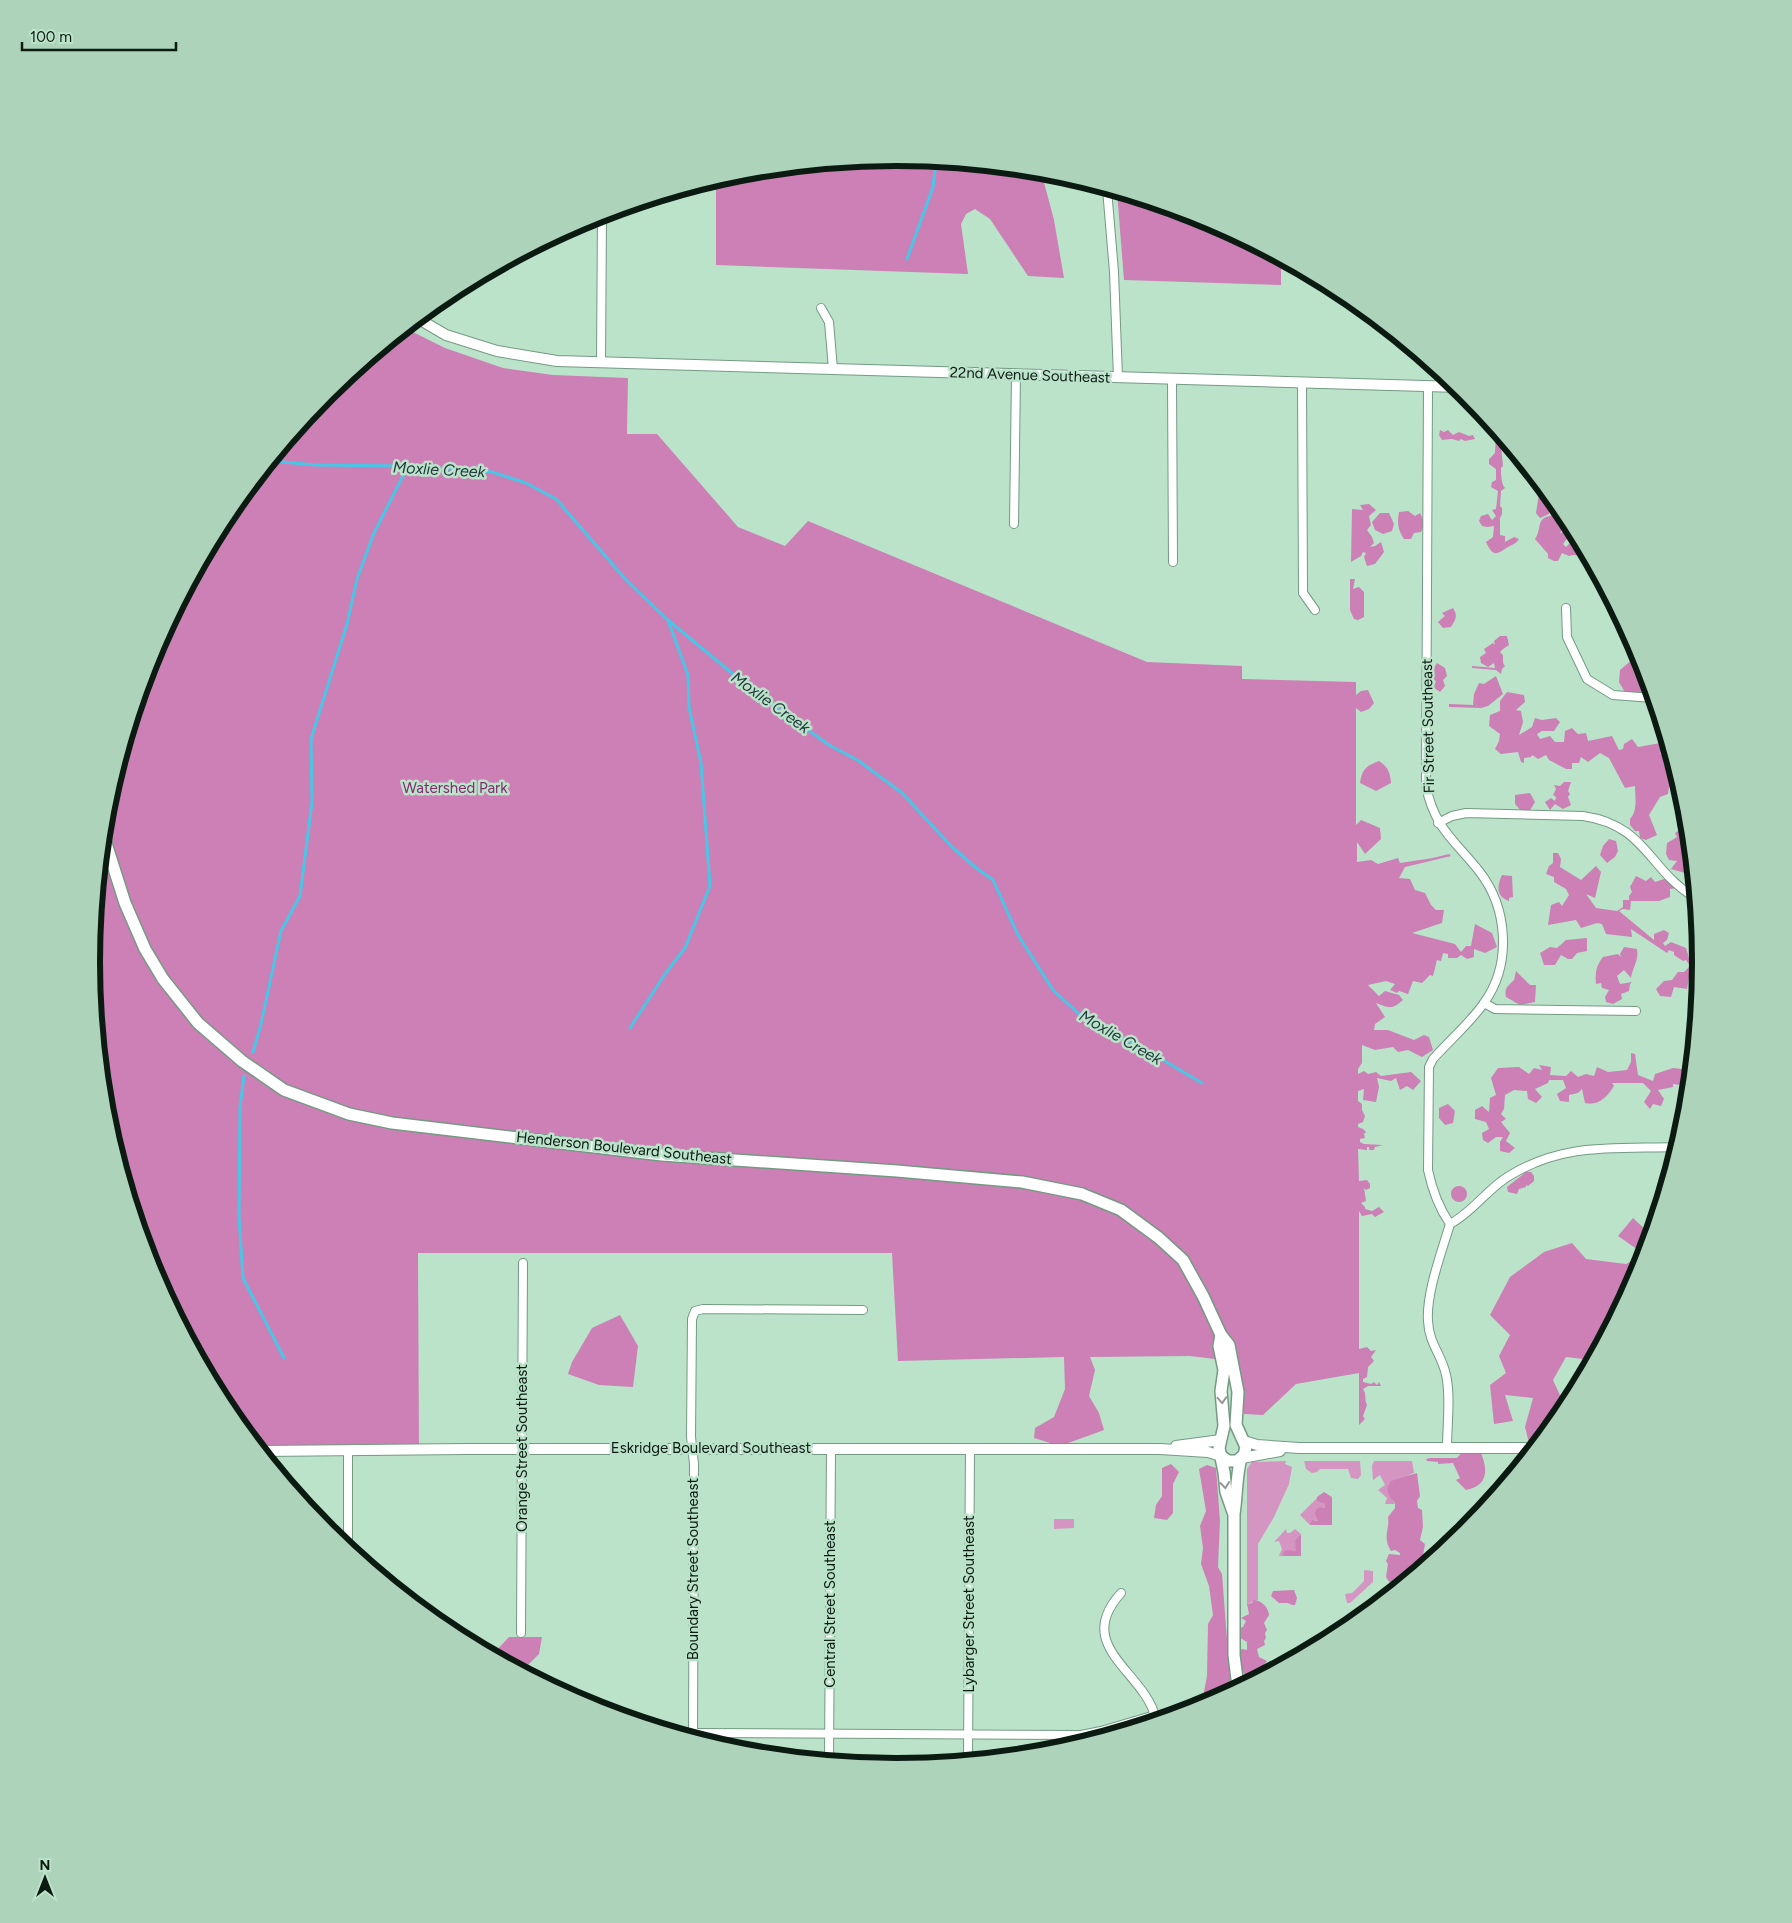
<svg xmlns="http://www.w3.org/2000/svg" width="1792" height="1923" font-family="Figtree,sans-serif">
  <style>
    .green { fill: #d595c2 }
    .forest { fill: #cc80b6 }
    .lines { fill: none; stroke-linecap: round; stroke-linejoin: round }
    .stream { stroke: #49c6e6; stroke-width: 3 }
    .minor-casing { stroke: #749a83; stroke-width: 10 }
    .tertiary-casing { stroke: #749a83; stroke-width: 12 }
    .secondary-casing { stroke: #749a83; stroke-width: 14 }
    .minor { stroke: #fff; stroke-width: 8 }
    .tertiary { stroke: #fff; stroke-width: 10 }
    .secondary { stroke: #fff; stroke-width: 11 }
    .oneway { stroke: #929894 }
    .labels { text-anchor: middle; stroke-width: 5; stroke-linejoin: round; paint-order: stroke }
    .street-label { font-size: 15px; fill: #0c1b12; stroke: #bbe3ca }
    .park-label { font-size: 15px; fill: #842b70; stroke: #bbe3ca }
    .water-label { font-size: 16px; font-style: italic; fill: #1f353b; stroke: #bbe3ca }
    .rim { fill: none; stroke: #0c1b12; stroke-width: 6 }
  </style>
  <rect width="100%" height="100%" fill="#bbe3ca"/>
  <!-- green -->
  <g class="green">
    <path d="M1286 1461 1285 1464 1292 1467 1289 1484 1274 1517 1258 1544V1600L1247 1604V1469L1252 1462Z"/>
    <path d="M1304 1461H1360L1361 1475 1358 1479 1351 1478 1348 1469H1320L1317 1472 1312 1473 1306 1469Z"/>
    <path d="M1374 1461H1412L1414 1473 1409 1475 1392 1499 1395 1504H1385L1387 1498 1378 1490 1385 1485 1380 1475 1373 1480 1372 1466Z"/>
    <path d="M1317 1498 1318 1501 1326 1504 1317 1516 1318 1521 1314 1520 1310 1525 1300 1515Z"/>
    <path d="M1054 1519H1074V1528L1054 1529Z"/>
    <path d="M1286 1529 1287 1533H1290L1295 1529 1301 1534 1295 1540 1297 1549 1296 1551 1283 1553V1556H1279L1282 1549 1279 1541 1274 1542Z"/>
    <path d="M1364 1570 1373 1571V1582L1350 1603H1347L1345 1594 1352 1593 1364 1581Z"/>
  </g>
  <!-- forest -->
  <g class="forest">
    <path d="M896 157 1041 171 1054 220 1064 278 1028 276 990 219 975 209 966 214 961 224 968 274 716 265V179L739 172Z"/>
    <path d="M1117 192 1204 218 1281 259V285L1124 280Z"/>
    <path d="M405 328 445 348 503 368 553 375 628 378 627 434H657L738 527 785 546 808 521 1147 662 1242 666V679L1356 682V695L1361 691 1368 690 1374 703 1369 709 1361 712 1356 708V825L1361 820 1380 828 1381 839 1365 854 1357 842V862L1371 860 1378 864 1398 858 1400 863 1433 858 1449 854 1451 856 1405 867 1399 878 1410 879 1415 890 1425 893 1431 905 1436 910H1444L1442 923 1412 933 1455 944 1461 952 1466 946H1471L1475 924 1492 933 1497 947 1485 953 1474 949V957L1467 959 1461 955 1457 958H1448V954L1443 953 1441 961 1437 960 1433 976 1430 975 1422 983 1413 981 1408 994 1399 991 1397 993 1390 990 1395 984 1386 981 1368 985 1379 996 1385 991 1399 995 1403 1000C1392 1010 1389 1008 1376 1003L1385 1017 1375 1024 1374 1030H1388L1414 1040 1424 1035 1429 1037 1433 1050 1422 1057 1408 1050 1398 1052 1393 1047 1375 1050 1362 1045V1063L1358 1069V1074L1364 1071 1368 1074 1376 1072 1381 1076 1411 1072 1421 1081 1413 1090 1407 1086 1400 1090 1396 1078 1391 1081 1377 1078 1379 1087 1376 1102 1363 1100 1364 1089 1358 1091V1101L1362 1104V1110L1365 1116 1363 1122 1358 1124V1127L1363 1129 1366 1132 1364 1134 1365 1138 1360 1139V1142L1364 1144 1383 1145 1375 1147 1374 1150H1369V1147H1367V1150L1358 1149 1359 1181 1367 1180 1370 1184V1188L1366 1190 1364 1188 1366 1201 1361 1203 1365 1207V1209L1372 1211 1379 1207 1384 1212 1375 1217 1372 1214 1362 1216 1359 1211V1349L1367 1347 1371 1351 1376 1350 1371 1357 1374 1361 1368 1367 1367 1377 1363 1379V1382L1371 1384 1374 1382 1377 1385 1379 1382 1381 1386H1368L1363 1389C1367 1394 1364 1399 1367 1405L1363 1416 1365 1419 1359 1425V1373L1296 1384 1263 1415 1244 1414 1242 1382 1237 1359 1223 1360 1190 1356 1090 1357 1095 1370 1089 1396 1099 1413 1104 1430 1060 1446 1034 1438 1035 1428 1054 1417 1065 1389 1064 1357 898 1361 892 1253H418L419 1449 261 1450 227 1408 152 1269 107 1118 91 961 107 804 153 653 227 514 327 392Z"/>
    <path d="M1440 430 1444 432 1448 430 1453 435 1459 432 1469 436 1473 435 1475 439 1465 441 1461 439 1459 441 1452 439 1442 440 1439 435Z"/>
    <path d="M1496 430 1502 438 1501 447 1503 466 1501 468C1501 473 1501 484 1505 488L1501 491 1500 506 1502 508V514L1500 518V535L1505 536V542L1514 537 1519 539C1516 544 1513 544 1508 547 1496 555 1493 557 1486 542L1493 537 1494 526 1487 527 1482 526 1479 521 1481 516 1488 514 1492 520 1496 516 1492 510 1496 509 1498 491 1491 487 1492 482 1496 480V469L1489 464V459L1495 453Z"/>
    <path d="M1531 473 1547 494 1546 498 1549 504V514L1540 518 1536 513 1540 487 1531 476Z"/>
    <path d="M1369 504 1376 510 1369 516 1371 525 1367 530 1372 537 1374 543 1370 547 1375 546 1381 542 1384 552 1375 564 1367 566 1364 557 1366 553 1363 552 1361 556 1351 562 1352 509 1363 510 1360 505Z"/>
    <path d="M1408 511 1415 516 1420 513 1425 523 1421 532 1414 533 1411 539H1404C1398 530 1397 523 1399 512Z"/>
    <path d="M1380 513H1389L1394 524 1392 531 1383 534 1375 530 1372 522Z"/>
    <path d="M1555 515 1565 525 1560 533 1564 532 1569 536 1563 544 1566 547 1570 543 1574 542 1576 534 1588 558 1586 560C1582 555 1574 554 1569 556L1562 553 1558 561H1554L1548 558V554L1535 539C1543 528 1534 517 1555 515Z"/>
    <path d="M1350 579H1355L1353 589 1359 587 1364 592V617L1358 620 1354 619 1350 610Z"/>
    <path d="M1453 608C1458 616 1456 619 1451 627L1443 628 1438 622 1445 616 1442 613Z"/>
    <path d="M1500 636H1507L1509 645 1503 649 1500 652 1503 655V663L1505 666 1502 669 1501 674 1496 670 1472 668V666L1495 668 1494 663 1488 667 1481 663 1480 657 1486 653 1484 649 1493 643 1495 645 1494 641Z"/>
    <path d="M1633 659 1642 662 1650 689 1642 695 1626 694 1619 682 1620 670Z"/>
    <path d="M1437 663 1445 668 1447 676 1443 680 1445 686 1440 692 1433 687 1436 682 1430 673Z"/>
    <path d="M1496 676 1503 694 1488 706 1481 708 1449 707V704L1473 705 1474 694 1479 683 1484 684Z"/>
    <path d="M1507 692 1524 695 1525 702 1516 710 1521 711 1523 722 1519 735 1532 727 1535 718 1542 720 1556 718 1560 722 1554 731H1542L1537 734 1540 739 1550 736 1555 742H1564L1565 731 1572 728 1578 734 1586 733 1588 741 1612 736 1619 750 1623 749 1624 744 1632 739 1638 747 1666 742 1668 749 1660 753 1665 758 1672 761 1685 805 1688 829 1685 831 1686 836 1683 840H1689L1692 875 1671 869 1677 861 1669 860 1666 854 1667 843 1677 837 1675 833 1681 829 1677 826V818L1681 806 1678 799 1675 796 1676 790 1669 787 1668 794 1660 797 1649 815 1657 835 1646 840 1640 838 1639 831H1635L1630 825V819C1638 811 1635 797 1635 786L1625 788 1609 758 1600 753 1588 762 1581 757 1579 763H1572V769H1566L1549 760 1546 755 1538 759 1532 755 1531 757 1524 758V763L1521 762 1518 752 1501 754 1495 749 1499 741 1500 734 1489 726 1490 715 1500 711V701Z"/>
    <path d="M1379 761C1388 767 1390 772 1391 783L1376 791 1360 783C1362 769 1366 766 1379 761Z"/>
    <path d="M1564 782H1571L1568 791 1570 794 1568 797 1571 805 1563 809 1555 804 1550 810 1545 802 1551 798 1555 801 1556 797 1553 795 1556 789 1554 785 1560 786Z"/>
    <path d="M1530 793 1535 802 1529 812 1521 811 1515 804V795Z"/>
    <path d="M1609 839 1616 841 1618 851 1615 857 1607 863 1600 855 1603 846Z"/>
    <path d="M1553 853H1558L1561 859 1560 867 1581 880 1596 866 1601 872 1595 898 1586 894 1596 908 1617 911 1623 907V900H1629V896L1632 892 1630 887 1636 876 1646 881 1651 877 1655 882 1664 879 1676 881 1677 888 1670 889V897L1659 901H1631L1630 910 1623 909 1619 911 1654 940V934L1664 930 1669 933 1667 940 1663 943 1665 946 1671 942 1686 948 1689 958 1695 955 1701 963 1700 973 1689 978 1687 989 1674 987 1671 997 1660 996 1656 989 1664 981 1672 980 1678 972H1684L1690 966 1686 960 1683 961 1674 955V952L1669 950 1667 953 1631 929 1632 937 1606 934 1602 924 1597 923 1581 928 1576 920 1548 925 1551 905 1559 902 1562 906 1569 895 1566 889 1554 882V877L1546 874 1549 866 1553 863Z"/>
    <path d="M1502 875 1512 876 1513 897 1509 898V901C1496 896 1497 886 1502 875Z"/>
    <path d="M1587 938V951L1577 953 1572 959H1568L1561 955 1555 965H1544L1540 953 1550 947 1557 948 1566 940Z"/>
    <path d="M1624 947 1637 949C1639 961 1633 966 1631 978L1624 970 1617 976 1620 984 1632 982 1630 984 1629 991 1621 994 1622 999 1613 1004 1606 1002 1605 997 1609 990 1602 988 1601 983 1596 984C1595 973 1596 966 1603 957L1618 954 1621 957 1620 954Z"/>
    <path d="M1516 971 1530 985H1536L1535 1002 1520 1005 1506 997C1504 988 1508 986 1514 980Z"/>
    <path d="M1631 1053 1635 1054 1638 1075 1653 1081 1655 1074 1673 1068 1690 1070 1688 1086 1673 1084V1087L1658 1090 1664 1099 1661 1106 1653 1104 1650 1109 1644 1102 1651 1091 1643 1083H1612L1614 1086C1607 1097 1599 1106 1585 1103L1582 1089 1578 1093 1569 1095V1102L1560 1101 1557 1094 1566 1088 1563 1080H1549L1548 1083 1535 1089 1542 1097 1536 1103 1528 1099 1527 1091 1514 1090 1505 1095 1504 1109 1501 1114 1506 1119 1501 1122 1510 1133 1506 1141 1515 1148 1509 1153 1500 1151V1142L1503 1137H1496L1488 1143 1483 1140 1482 1133 1489 1129 1486 1122 1475 1119V1110L1482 1106 1489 1112 1490 1098 1496 1095 1491 1078 1498 1068 1519 1067 1529 1074 1534 1068 1542 1070 1539 1065 1551 1067 1550 1075 1566 1076 1571 1071 1578 1077 1586 1074 1594 1076 1597 1067 1608 1072 1627 1070 1631 1062Z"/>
    <path d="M1448 1104 1455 1111 1453 1123 1445 1125 1439 1118V1108Z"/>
    <path d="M1526 1172H1531L1534 1176V1181L1528 1186 1526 1185V1187L1519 1189 1517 1194 1508 1192 1507 1187Z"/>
    <circle cx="1459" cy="1194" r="8"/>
    <path d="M1633 1218 1650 1234 1639 1270 1591 1360 1566 1357 1553 1380 1564 1404H1567L1565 1409 1539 1440 1529 1443 1525 1427 1533 1398 1505 1395 1513 1421 1494 1424 1490 1385 1506 1373 1499 1356 1510 1335 1490 1315 1510 1277 1544 1252 1572 1243 1586 1259 1626 1264 1644 1254 1618 1236Z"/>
    <path d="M620 1315 638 1346 633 1387 599 1385 568 1374 572 1362 592 1328Z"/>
    <path d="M1464 1450 1480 1451C1488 1468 1489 1486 1466 1490L1456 1480 1460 1478 1453 1463 1438 1464V1462L1427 1461 1426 1459 1430 1458H1457Z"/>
    <path d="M1171 1464 1179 1472 1173 1484V1513L1167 1520 1154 1518 1156 1505 1162 1496V1468Z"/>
    <path d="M1207 1465 1216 1468 1220 1521 1218 1567 1222 1574 1231 1691 1203 1705V1697L1207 1676 1208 1624 1213 1615 1209 1586 1201 1564 1203 1548 1200 1526 1206 1511 1199 1469Z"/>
    <path d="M1417 1473 1420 1496 1417 1501 1418 1508 1422 1510 1423 1527 1420 1540 1425 1544 1421 1567 1394 1589 1386 1577 1388 1564 1386 1561 1389 1554 1400 1555V1553L1395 1550 1391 1551C1382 1537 1390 1529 1388 1517L1395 1508V1503C1389 1496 1384 1490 1391 1481Z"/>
    <path d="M1324 1492 1332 1497V1525H1310L1312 1520 1318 1521 1315 1514 1316 1510 1320 1507 1324 1508 1325 1504 1317 1501V1497Z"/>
    <path d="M1301 1534V1556H1283V1553L1286 1550 1296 1551 1295 1540Z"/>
    <path d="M1294 1590 1297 1598 1295 1605H1292L1288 1603H1279L1271 1596 1273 1591Z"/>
    <path d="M1376 1597 1380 1600 1353 1623 1350 1614C1360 1611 1368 1603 1376 1597Z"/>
    <path d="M1254 1600C1262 1600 1269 1609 1269 1615L1264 1623 1267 1630 1265 1633 1266 1638 1264 1641 1265 1645 1257 1649 1259 1657 1267 1661 1259 1671 1248 1676 1240 1671 1237 1653 1242 1649 1247 1650V1642L1235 1635 1239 1628 1243 1627 1246 1621 1241 1618 1249 1614 1247 1604 1252 1603Z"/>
    <path d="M509 1637H542L539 1654 523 1670 493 1654Z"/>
  </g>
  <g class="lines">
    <!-- stream -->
    <g class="stream">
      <path d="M907 259 933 187 936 161"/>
      <path d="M271 461 316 465 408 466 492 472 526 483 556 499 627 581 669 621 756 693 829 745 859 761 902 793 951 846 975 867 993 880 1018 935 1053 990 1080 1015 1144 1049 1202 1083"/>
      <path d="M630 1028 665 974 685 948 710 886 701 763 689 707 688 675 669 623"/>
      <path d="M253 1052 261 1024 281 931 300 896 312 802 311 739 347 624 357 579 374 533 408 466"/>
      <path d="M244 1076 240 1107 239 1217 243 1278 284 1358"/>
    </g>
    <defs>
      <g id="minor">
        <path d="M1107 189 1114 272 1118 378"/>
        <path d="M821 308 829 322 833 369"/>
        <path d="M601 362 602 214"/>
        <path d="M1172 380 1173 562"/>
        <path d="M1302 384 1303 593 1315 610"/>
        <path d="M1428 387 1426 786C1434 827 1454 840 1479 871 1508 908 1512 964 1484 1003 1470 1023 1449 1041 1433 1059L1429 1067 1428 1170C1432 1189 1439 1208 1450 1224"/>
        <path d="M1014 524 1016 375"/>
        <path d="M1566 608 1567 637 1587 679 1613 695 1653 698"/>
        <path d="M1438 823 1452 816 1466 813 1583 816C1646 825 1648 869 1694 897"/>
        <path d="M1484 1003 1495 1009 1636 1011"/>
        <path d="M1447 1448C1447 1426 1451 1395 1446 1375 1442 1355 1429 1344 1428 1321 1426 1293 1442 1251 1450 1224 1473 1212 1487 1189 1509 1176 1564 1142 1616 1149 1677 1147"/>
        <path d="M348 1450V1548"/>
        <path d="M1121 1593C1072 1647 1145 1671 1156 1719"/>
        <path d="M521 1633 523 1263"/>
        <path d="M693 1733 1081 1735 1101 1731 1155 1715"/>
        <path d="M693 1737 694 1464 691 1437 692 1319 695 1311 703 1309 863 1310"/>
        <path d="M968 1759 970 1448"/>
        <path d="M829 1760 831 1448"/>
      </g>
      <g id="tertiary">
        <path d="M417 318 446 335 497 351 557 361 1459 387"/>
        <path d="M1244 1441 1257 1445 1299 1448H1533"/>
        <path d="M1176 1446 1221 1440"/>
        <path d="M262 1451 466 1449H1160L1208 1452 1221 1456"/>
        <path d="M1242 1458 1280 1451"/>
      </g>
      <g id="secondary">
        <path d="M104 837 125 903 145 949 163 979 198 1023 242 1061 284 1090 349 1114 392 1123 662 1155 897 1171 1022 1182 1082 1194 1121 1210 1159 1238 1183 1260 1203 1296 1221 1335 1229 1345 1238 1392 1236 1425 1246 1447 1244 1455 1237 1461H1228L1221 1456"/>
        <path d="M1221 1335 1219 1346 1224 1370 1221 1391 1224 1426 1219 1448 1224 1472 1226 1492 1233 1512"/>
        <path d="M1238 1687 1234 1655V1514C1237 1495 1236 1476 1241 1458"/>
      </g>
    </defs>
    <!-- minor casing -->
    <use href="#minor" class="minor-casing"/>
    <!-- tertiary casing -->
    <use href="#tertiary" class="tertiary-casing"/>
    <!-- secondary casing -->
    <use href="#secondary" class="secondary-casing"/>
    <!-- minor -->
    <use href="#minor" class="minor"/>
    <!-- tertiary -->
    <use href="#tertiary" class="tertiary"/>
    <!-- secondary -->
    <use href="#secondary" class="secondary"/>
  </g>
  <!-- one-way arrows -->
  <defs><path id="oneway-chevron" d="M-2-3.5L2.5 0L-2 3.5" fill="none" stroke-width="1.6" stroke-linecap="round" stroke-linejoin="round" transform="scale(1.25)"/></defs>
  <g class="oneway">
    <use href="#oneway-chevron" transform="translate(1222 1400) rotate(86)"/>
    <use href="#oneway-chevron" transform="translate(1225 1485) rotate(84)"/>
  </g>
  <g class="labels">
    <!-- street labels -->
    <g class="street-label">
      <text transform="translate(1030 375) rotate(2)" y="5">22nd Avenue Southeast</text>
      <text transform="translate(1428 726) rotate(-91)" y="5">Fir Street Southeast</text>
      <text transform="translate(624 1148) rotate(6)" y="5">Henderson Boulevard Southeast</text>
      <text transform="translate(522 1448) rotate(-90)" y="5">Orange Street Southeast</text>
      <text x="711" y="1453">Eskridge Boulevard Southeast</text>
      <text transform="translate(693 1569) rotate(-90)" y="5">Boundary Street Southeast</text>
      <text transform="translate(830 1604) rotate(-90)" y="5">Central Street Southeast</text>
      <text transform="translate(969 1604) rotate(-90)" y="5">Lybarger Street Southeast</text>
    </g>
    <!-- park labels -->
    <g class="park-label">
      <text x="455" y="793">Watershed Park</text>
    </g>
    <!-- water labels -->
    <g class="water-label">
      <text transform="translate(439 469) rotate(3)" y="6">Moxlie Creek</text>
      <text transform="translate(771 702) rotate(36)" y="6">Moxlie Creek</text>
      <text transform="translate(1121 1037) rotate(30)" y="6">Moxlie Creek</text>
    </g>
  </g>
  <!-- crop -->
  <path d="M0 0H1792V1923H0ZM100 962a796 796 0 1 1 1592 0a796 796 0 1 1-1592 0Z" fill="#add3bb" fill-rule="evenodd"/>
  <path class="rim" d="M100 962a796 796 0 1 1 1592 0a796 796 0 1 1-1592 0Z"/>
  <!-- north arrow -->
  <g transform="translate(45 1878)" stroke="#bbe3ca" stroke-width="4" paint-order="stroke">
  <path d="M0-4L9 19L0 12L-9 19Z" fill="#0c1b12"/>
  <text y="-8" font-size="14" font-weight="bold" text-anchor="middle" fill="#0c1b12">N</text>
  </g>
  <!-- scale -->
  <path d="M22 42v8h154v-8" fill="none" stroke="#0c1b12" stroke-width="2.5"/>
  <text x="30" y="42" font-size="15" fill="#0c1b12" stroke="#bbe3ca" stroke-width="4" paint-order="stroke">100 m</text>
</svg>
